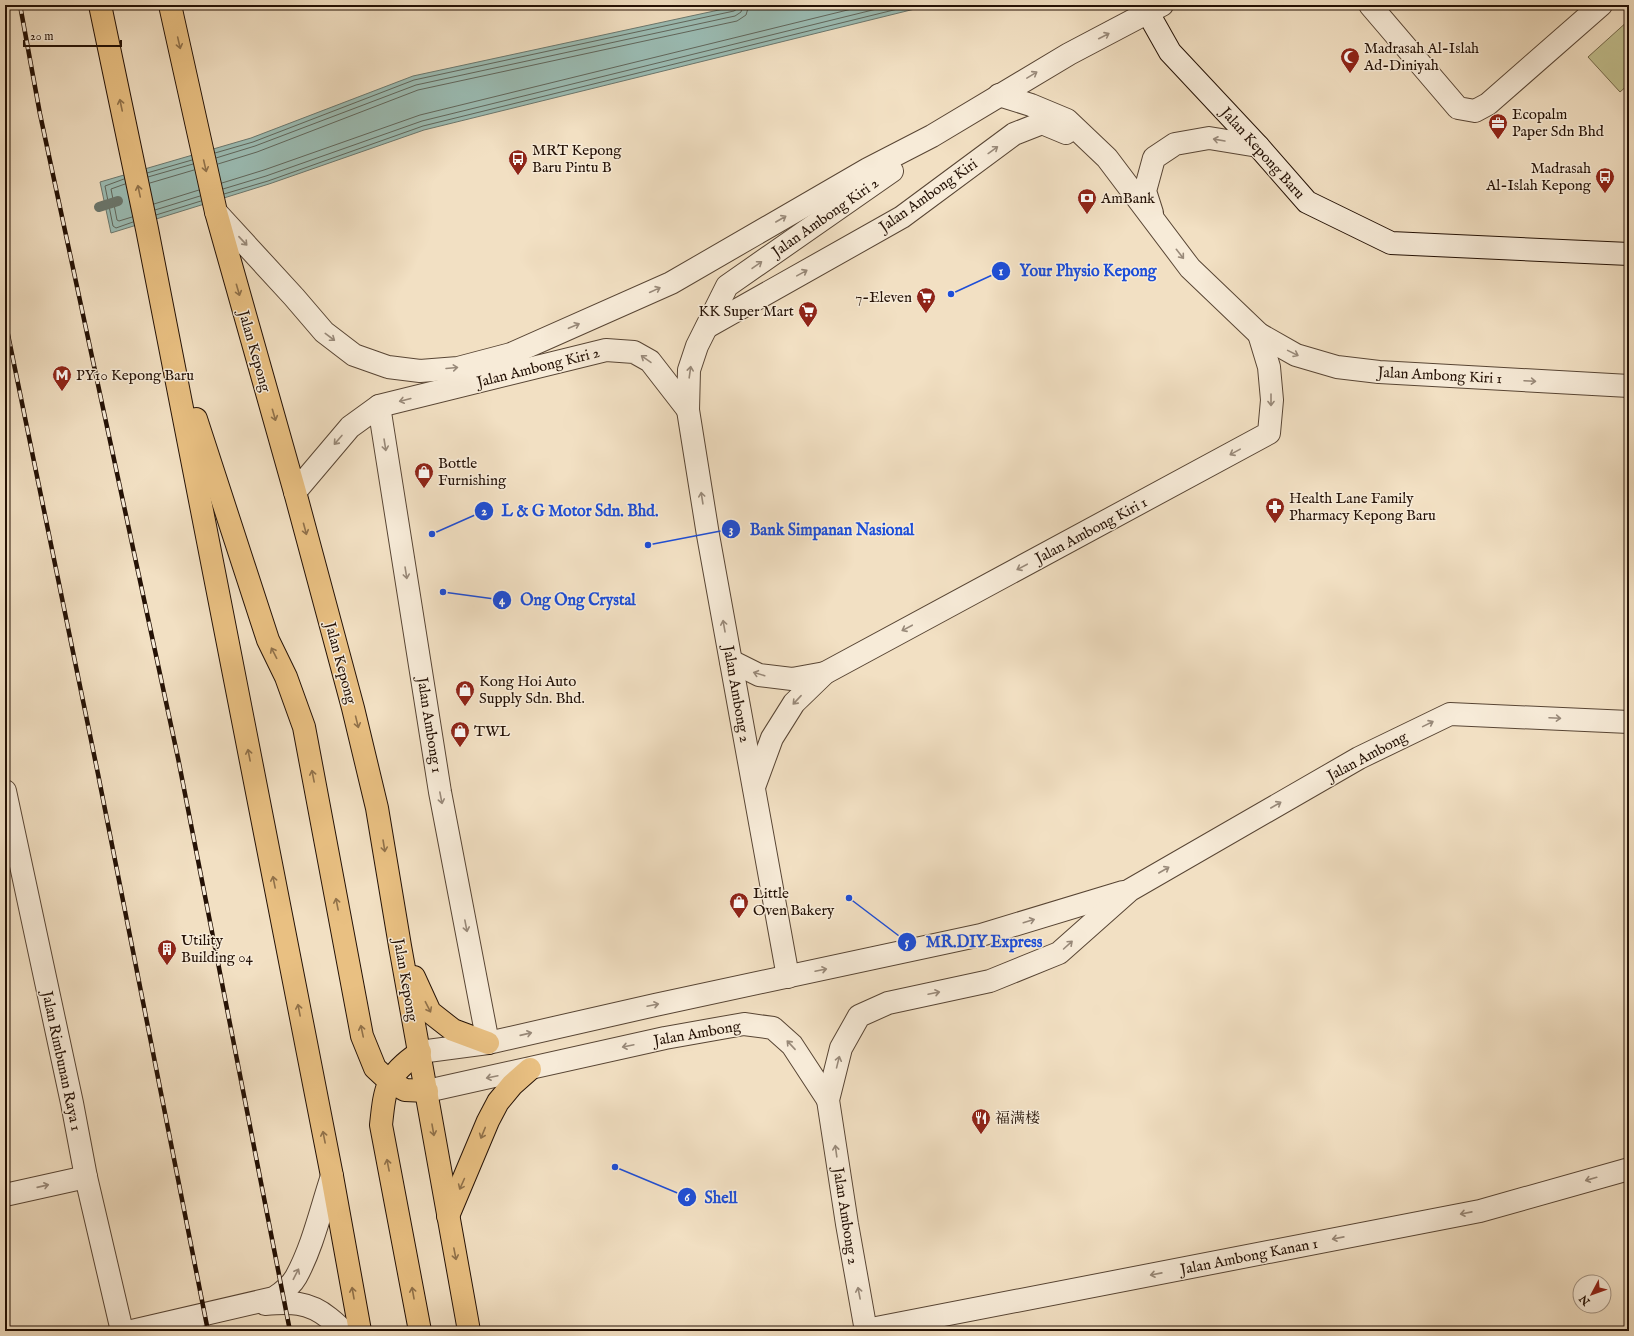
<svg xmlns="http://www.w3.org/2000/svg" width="1634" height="1336" font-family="'IM FELL English','Noto Serif SC',serif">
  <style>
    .green { fill: #c2c08f; stroke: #73684a }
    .water { fill: #9bbdb5; stroke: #6b786f }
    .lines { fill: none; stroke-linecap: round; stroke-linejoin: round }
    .shore { stroke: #60675d; stroke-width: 1 }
    .stream { stroke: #6b786f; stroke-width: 10 }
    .street-casing { stroke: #584534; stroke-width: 24 }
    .secondary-casing { stroke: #241105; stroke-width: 24 }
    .primary-casing { stroke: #241105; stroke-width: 24 }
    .street { stroke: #f7ebd8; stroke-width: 22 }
    .secondary { stroke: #f7ebd8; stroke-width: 22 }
    .primary { stroke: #e9c082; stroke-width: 22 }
    .rail-casing { stroke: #241105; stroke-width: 4.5 }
    .rail { stroke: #f7ebd8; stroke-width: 3; stroke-dasharray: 9; stroke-linecap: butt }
    .oneway { stroke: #988979 }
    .oneway2 { stroke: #90714a }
    .labels { text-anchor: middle; stroke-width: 3; stroke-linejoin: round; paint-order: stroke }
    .poi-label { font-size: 15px; fill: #241105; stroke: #f7ebd8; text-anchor: start }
    .street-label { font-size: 15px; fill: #241105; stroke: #f7ebd8 }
    .leader { fill: none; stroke: #1d4ed8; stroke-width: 1.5 }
    .callout-dot { fill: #1d4ed8; stroke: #f7ebd8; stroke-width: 1.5 }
    .mark-label { font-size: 12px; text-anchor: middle; font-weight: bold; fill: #fff }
    .callout-label { font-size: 16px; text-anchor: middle; font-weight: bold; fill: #1d4ed8; stroke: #f7ebd8; stroke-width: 3; stroke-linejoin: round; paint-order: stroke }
  </style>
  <rect width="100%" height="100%" fill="#f2e0c3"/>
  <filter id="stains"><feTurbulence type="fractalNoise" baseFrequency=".005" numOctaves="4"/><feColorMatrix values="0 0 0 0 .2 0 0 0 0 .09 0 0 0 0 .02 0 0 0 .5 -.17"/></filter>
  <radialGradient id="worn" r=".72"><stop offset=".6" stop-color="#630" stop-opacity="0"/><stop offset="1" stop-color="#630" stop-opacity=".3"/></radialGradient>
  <!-- green -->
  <path class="green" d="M1629 20V84L1620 92 1588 57Z"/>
  <!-- water -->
  <path class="water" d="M742 5H931L424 130 269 184 111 233 100 182 251 138 413 76Z"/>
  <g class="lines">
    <!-- shore -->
    <g class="shore">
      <path d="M215 153 253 142 414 80 734 11 737 9 738 5"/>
      <path d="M216 158 255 146 416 85 735 16 741 12 743 5"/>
      <path d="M218 164 257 152 418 90 737 21 746 15 749 5"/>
      <path d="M147 173 192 160"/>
      <path d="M148 177 193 164"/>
      <path d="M124 179 105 186 113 226 116 228 133 222"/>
      <path d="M150 183 194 170"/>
      <path d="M222 183 264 170 420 115 868 5"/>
      <path d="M125 184 111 189 117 220 119 221 132 217"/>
      <path d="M223 189 266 176 422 121 893 5"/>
      <path d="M224 194 268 181 423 126 914 5"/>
      <path d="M154 204 199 190"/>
      <path d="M155 210 200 196"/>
      <path d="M156 215 201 201"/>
    </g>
    <!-- stream -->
    <path class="stream" d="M99 207 118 201"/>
    <defs>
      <g id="street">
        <path d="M1370 5 1458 108 1475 111 1488 104 1601 5"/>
        <path d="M999 95 1031 105 1067 120 1107 158 1190 268 1259 334 1296 355 1337 367 1379 372 1629 386"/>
        <path d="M216 212 294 297 324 332 354 355 388 367 420 371 458 368 511 354 671 283 868 169 932 136 1069 54 1162 5"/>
        <path d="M1152 213 1145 191 1154 158 1175 144 1209 138 1258 146"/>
        <path d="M707 327 902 217 1014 134 1042 123 1066 133"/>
        <path d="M379 406 440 792 488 1043"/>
        <path d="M295 492 350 427 379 406 606 350 634 352 650 361 688 410"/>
        <path d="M731 661 759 675 792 679 825 673"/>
        <path d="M754 787 772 738 794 703 825 673 1269 433 1272 400 1269 367 1259 334"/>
        <path d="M5 791 72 1103 86 1177 122 1331"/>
        <path d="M788 977 708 535 688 410 689 370 697 346 727 286 892 171"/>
        <path d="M420 1052 488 1043 655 1005 981 935 1123 892"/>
        <path d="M427 1091 665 1038 744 1024 773 1028 792 1045 828 1100"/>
        <path d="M5 1195 86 1177"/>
        <path d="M265 1304C290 1302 308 1301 329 1318 334 1322 339 1326 343 1331"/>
        <path d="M866 1330 1480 1211 1629 1169"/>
        <path d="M132 1331 274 1298C283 1292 291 1286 296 1277 313 1246 321 1209 332 1176"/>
        <path d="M866 1331 847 1224 828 1100 841 1048 859 1016 888 1003 990 981 1059 953 1130 890 1359 758 1450 714 1629 722"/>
      </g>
      <path id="secondary" d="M1147 5 1148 13 1170 52 1258 146 1307 202 1391 243 1629 254"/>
      <g id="primary">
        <path d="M100 5 147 229 332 1176 360 1331"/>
        <path d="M170 5 216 212 295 492 353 708 377 808 400 946 469 1331"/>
        <path d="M196 419 268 640 286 677 304 727 362 1036 375 1068 389 1081 405 1090 427 1091"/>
        <path d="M414 977 430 1012 453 1030 488 1043"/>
        <path d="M420 1052C386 1075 385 1087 381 1125L420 1331"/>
        <path d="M448 1216 488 1121 498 1102 512 1085 530 1069"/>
      </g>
    </defs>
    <!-- street casing -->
    <use href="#street" class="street-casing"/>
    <!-- secondary casing -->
    <use href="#secondary" class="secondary-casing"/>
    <!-- primary casing -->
    <use href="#primary" class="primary-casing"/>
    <!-- street -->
    <use href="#street" class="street"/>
    <!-- secondary -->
    <use href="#secondary" class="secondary"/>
    <!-- primary -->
    <use href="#primary" class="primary"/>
    <defs>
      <g id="rail">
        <path d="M20 5 40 114 178 758 290 1331"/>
        <path d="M5 320 98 774 208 1331"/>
      </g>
    </defs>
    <!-- rail casing -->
    <use href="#rail" class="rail-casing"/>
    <!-- rail -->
    <use href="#rail" class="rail"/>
  </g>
  <!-- one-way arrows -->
  <defs><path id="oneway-shaft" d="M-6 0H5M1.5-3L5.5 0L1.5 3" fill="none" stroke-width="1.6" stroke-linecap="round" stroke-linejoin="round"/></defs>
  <g class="oneway">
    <use href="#oneway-shaft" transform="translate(1104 36) rotate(-27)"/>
    <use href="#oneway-shaft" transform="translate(1032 75) rotate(-31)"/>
    <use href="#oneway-shaft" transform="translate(1219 140) rotate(-170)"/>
    <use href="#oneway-shaft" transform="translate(993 150) rotate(-36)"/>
    <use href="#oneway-shaft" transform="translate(781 219) rotate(-30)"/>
    <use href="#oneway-shaft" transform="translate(243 241) rotate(47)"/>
    <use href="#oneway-shaft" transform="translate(1180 254) rotate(52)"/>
    <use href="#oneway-shaft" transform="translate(757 265) rotate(-35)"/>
    <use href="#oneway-shaft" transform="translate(802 273) rotate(-29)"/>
    <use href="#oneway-shaft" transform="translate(655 290) rotate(-25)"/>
    <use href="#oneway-shaft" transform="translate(574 326) rotate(-23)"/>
    <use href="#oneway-shaft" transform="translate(330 337) rotate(37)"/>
    <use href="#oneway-shaft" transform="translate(1293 353) rotate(26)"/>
    <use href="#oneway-shaft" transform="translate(646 359) rotate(-145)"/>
    <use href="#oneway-shaft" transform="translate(452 368) rotate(-5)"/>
    <use href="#oneway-shaft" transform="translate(690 372) rotate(-82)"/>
    <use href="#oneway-shaft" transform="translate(1530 381) rotate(3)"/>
    <use href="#oneway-shaft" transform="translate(405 400) rotate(166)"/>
    <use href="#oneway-shaft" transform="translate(1271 400) rotate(90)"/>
    <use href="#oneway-shaft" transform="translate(338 440) rotate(131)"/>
    <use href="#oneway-shaft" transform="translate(385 445) rotate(81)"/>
    <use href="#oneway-shaft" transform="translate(1235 452) rotate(151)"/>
    <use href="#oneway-shaft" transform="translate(702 498) rotate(-99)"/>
    <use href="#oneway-shaft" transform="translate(1022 567) rotate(152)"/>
    <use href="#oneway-shaft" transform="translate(406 573) rotate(81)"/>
    <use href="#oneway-shaft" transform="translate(724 626) rotate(-100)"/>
    <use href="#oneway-shaft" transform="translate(907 628) rotate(152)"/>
    <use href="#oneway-shaft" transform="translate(759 674) rotate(-163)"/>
    <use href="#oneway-shaft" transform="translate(797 700) rotate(133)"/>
    <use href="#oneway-shaft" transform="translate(1555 718) rotate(3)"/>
    <use href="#oneway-shaft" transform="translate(1428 724) rotate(-26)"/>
    <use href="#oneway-shaft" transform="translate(441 798) rotate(79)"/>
    <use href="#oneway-shaft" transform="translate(1276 805) rotate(-30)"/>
    <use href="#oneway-shaft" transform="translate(1164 870) rotate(-30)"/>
    <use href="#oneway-shaft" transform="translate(1029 921) rotate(-17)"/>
    <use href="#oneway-shaft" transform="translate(466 926) rotate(79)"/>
    <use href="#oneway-shaft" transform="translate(1068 945) rotate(-42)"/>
    <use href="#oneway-shaft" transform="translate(821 970) rotate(-12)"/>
    <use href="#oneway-shaft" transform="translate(934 993) rotate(-12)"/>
    <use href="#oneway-shaft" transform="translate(653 1005) rotate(-12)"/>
    <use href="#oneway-shaft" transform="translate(526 1034) rotate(-13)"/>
    <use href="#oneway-shaft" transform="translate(791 1045) rotate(-133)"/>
    <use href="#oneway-shaft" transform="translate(628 1046) rotate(168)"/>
    <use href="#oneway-shaft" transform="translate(838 1062) rotate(-76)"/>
    <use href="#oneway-shaft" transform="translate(492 1077) rotate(168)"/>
    <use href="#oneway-shaft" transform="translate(836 1151) rotate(-98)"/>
    <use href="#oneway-shaft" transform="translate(1591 1179) rotate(164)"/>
    <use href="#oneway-shaft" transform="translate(43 1186) rotate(-13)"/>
    <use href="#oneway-shaft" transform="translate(1466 1213) rotate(169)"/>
    <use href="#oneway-shaft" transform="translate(1338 1238) rotate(169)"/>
    <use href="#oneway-shaft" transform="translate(296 1274) rotate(-63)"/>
    <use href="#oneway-shaft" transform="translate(1156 1274) rotate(169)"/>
    <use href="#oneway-shaft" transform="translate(859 1293) rotate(-101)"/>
  </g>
  <g class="oneway2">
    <use href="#oneway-shaft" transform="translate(179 43) rotate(77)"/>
    <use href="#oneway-shaft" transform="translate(121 105) rotate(-102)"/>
    <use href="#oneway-shaft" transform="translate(205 166) rotate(77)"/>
    <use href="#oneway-shaft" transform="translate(139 191) rotate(-102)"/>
    <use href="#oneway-shaft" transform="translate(238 290) rotate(74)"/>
    <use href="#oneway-shaft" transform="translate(274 415) rotate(74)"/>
    <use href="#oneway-shaft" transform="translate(305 529) rotate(75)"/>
    <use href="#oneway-shaft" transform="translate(274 653) rotate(-117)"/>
    <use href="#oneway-shaft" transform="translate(357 722) rotate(76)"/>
    <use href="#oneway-shaft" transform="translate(249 755) rotate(-101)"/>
    <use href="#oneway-shaft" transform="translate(313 776) rotate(-101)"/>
    <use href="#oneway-shaft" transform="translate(384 846) rotate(81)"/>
    <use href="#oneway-shaft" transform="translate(274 882) rotate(-101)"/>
    <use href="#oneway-shaft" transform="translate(337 904) rotate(-101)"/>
    <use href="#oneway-shaft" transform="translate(428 1007) rotate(63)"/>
    <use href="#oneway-shaft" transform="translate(299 1010) rotate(-101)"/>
    <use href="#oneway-shaft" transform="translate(362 1031) rotate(-102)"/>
    <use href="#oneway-shaft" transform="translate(433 1130) rotate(80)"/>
    <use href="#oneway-shaft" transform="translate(483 1133) rotate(112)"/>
    <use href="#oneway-shaft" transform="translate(324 1137) rotate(-101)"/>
    <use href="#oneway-shaft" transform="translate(388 1165) rotate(-101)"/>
    <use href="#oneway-shaft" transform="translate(462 1184) rotate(114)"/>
    <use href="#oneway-shaft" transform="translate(455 1254) rotate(79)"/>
    <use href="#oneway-shaft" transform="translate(353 1293) rotate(-100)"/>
    <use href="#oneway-shaft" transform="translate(413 1293) rotate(-100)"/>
  </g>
  <!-- icons -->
  <defs>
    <symbol id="mosque-pin" viewBox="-11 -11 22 30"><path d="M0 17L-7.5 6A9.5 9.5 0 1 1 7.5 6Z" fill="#8f2418" stroke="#f7ebd8"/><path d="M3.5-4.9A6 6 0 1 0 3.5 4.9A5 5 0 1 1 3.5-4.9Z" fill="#fff"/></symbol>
    <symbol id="office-pin" viewBox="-11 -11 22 30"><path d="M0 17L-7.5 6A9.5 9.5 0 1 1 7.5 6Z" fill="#8f2418" stroke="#f7ebd8"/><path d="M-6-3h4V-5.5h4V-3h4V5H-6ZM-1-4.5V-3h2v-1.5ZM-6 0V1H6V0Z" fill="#fff"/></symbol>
    <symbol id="bus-pin" viewBox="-11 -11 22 30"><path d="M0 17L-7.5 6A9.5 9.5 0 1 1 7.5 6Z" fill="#8f2418" stroke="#f7ebd8"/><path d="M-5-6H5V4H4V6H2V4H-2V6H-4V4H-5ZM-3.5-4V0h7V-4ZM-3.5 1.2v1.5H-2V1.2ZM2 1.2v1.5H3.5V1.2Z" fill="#fff"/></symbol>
    <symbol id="bank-pin" viewBox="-11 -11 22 30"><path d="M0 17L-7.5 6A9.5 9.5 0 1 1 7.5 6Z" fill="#8f2418" stroke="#f7ebd8"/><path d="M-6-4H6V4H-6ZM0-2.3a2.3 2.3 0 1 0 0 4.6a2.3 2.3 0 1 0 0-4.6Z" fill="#fff"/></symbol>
    <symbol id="supermarket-pin" viewBox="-11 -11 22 30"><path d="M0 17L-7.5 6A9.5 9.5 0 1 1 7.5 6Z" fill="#8f2418" stroke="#f7ebd8"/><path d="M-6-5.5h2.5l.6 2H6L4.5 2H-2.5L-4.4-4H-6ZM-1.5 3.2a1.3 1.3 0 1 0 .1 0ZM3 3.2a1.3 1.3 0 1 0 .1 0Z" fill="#fff"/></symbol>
    <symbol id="metro-pin" viewBox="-11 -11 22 30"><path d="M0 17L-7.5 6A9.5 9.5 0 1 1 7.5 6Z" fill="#8f2418" stroke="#f7ebd8"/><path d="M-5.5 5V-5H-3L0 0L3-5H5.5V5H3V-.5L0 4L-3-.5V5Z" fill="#fff"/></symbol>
    <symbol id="shop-pin" viewBox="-11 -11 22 30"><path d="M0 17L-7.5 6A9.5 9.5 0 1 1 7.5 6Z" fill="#8f2418" stroke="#f7ebd8"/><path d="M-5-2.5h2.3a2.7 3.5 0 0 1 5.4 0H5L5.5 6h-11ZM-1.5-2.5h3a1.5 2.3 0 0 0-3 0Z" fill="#fff"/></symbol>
    <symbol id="pharmacy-pin" viewBox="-11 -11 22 30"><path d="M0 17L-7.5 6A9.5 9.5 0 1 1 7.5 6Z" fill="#8f2418" stroke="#f7ebd8"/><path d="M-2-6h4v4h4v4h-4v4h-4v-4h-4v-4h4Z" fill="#fff"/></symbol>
    <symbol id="building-pin" viewBox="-11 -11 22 30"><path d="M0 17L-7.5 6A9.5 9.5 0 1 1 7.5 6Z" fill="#8f2418" stroke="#f7ebd8"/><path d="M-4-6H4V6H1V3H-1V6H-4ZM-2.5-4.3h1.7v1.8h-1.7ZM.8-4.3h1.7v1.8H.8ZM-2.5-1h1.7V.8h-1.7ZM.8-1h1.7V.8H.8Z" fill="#fff"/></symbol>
    <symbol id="restaurant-pin" viewBox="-11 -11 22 30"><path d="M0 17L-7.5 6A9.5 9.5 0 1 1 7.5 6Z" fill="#8f2418" stroke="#f7ebd8"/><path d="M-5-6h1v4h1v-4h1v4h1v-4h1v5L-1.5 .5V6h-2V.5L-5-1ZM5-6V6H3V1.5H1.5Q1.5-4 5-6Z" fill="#fff"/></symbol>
  </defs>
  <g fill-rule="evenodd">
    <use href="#mosque-pin" x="1339" y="46" width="22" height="30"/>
    <use href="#office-pin" x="1487" y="112" width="22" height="30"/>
    <use href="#bus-pin" x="507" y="148" width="22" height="30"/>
    <use href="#bus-pin" x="1594" y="166" width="22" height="30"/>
    <use href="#bank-pin" x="1076" y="187" width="22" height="30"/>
    <use href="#supermarket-pin" x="915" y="286" width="22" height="30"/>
    <use href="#supermarket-pin" x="797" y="300" width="22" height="30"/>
    <use href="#metro-pin" x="51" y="364" width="22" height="30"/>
    <use href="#shop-pin" x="413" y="461" width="22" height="30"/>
    <use href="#pharmacy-pin" x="1264" y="496" width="22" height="30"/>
    <use href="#shop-pin" x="454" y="679" width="22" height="30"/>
    <use href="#shop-pin" x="449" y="720" width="22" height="30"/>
    <use href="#shop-pin" x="728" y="891" width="22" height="30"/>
    <use href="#building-pin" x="156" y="938" width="22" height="30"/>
    <use href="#restaurant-pin" x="970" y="1107" width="22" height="30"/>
  </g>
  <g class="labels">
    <!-- poi labels -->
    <g class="poi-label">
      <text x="1364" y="53">Madrasah Al-Islah<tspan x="1364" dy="17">Ad-Diniyah</tspan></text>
      <text x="1512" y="119">Ecopalm<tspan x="1512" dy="17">Paper Sdn Bhd</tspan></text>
      <text x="532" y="155">MRT Kepong<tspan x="532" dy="17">Baru Pintu B</tspan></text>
      <text x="1591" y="173" text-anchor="end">Madrasah<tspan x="1591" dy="17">Al-Islah Kepong</tspan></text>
      <text x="1101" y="203">AmBank</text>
      <text x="912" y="302" text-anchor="end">7-Eleven</text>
      <text x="794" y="316" text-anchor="end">KK Super Mart</text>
      <text x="76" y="380">PY10 Kepong Baru</text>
      <text x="438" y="468">Bottle<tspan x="438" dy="17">Furnishing</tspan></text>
      <text x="1289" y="503">Health Lane Family<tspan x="1289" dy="17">Pharmacy Kepong Baru</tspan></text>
      <text x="479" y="686">Kong Hoi Auto<tspan x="479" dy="17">Supply Sdn. Bhd.</tspan></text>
      <text x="474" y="736">TWL</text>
      <text x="753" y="898">Little<tspan x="753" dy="17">Oven Bakery</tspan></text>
      <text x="181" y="945">Utility<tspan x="181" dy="17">Building 04</tspan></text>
      <text x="995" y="1123">福满楼</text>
    </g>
    <!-- street labels -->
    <g class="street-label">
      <text transform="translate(1263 153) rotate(48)" y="5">Jalan Kepong Baru</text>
      <text transform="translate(928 195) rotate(-35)" y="5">Jalan Ambong Kiri</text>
      <text transform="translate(825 217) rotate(-35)" y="5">Jalan Ambong Kiri 2</text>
      <text transform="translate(255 351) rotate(74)" y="5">Jalan Kepong</text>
      <text transform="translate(538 367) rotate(-14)" y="5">Jalan Ambong Kiri 2</text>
      <text transform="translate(1440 375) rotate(3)" y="5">Jalan Ambong Kiri 1</text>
      <text transform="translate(1091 530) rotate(-28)" y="5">Jalan Ambong Kiri 1</text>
      <text transform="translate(341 663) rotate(75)" y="5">Jalan Kepong</text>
      <text transform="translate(737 694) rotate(80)" y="5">Jalan Ambong 2</text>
      <text transform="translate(430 725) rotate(81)" y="5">Jalan Ambong 1</text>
      <text transform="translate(1367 756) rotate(-28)" y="5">Jalan Ambong</text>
      <text transform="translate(406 980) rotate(80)" y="5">Jalan Kepong</text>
      <text transform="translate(697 1033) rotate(-10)" y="5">Jalan Ambong</text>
      <text transform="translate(62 1061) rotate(78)" y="5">Jalan Rimbunan Raya 1</text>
      <text transform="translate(846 1216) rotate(81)" y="5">Jalan Ambong 2</text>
      <text transform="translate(1249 1256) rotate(-11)" y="5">Jalan Ambong Kanan 1</text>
    </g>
  </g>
  <!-- callouts -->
  <path class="leader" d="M951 294L1001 271M432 534L484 511M648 545L731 529M443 592L502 600M849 898L907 942M615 1167L687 1197"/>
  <g class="callout-dot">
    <circle cx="951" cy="294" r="4"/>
    <circle cx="432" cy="534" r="4"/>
    <circle cx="648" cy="545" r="4"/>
    <circle cx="443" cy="592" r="4"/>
    <circle cx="849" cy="898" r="4"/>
    <circle cx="615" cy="1167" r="4"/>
    <circle cx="1001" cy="271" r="10"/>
    <circle cx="484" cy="511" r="10"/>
    <circle cx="731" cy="529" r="10"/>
    <circle cx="502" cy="600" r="10"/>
    <circle cx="907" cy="942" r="10"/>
    <circle cx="687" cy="1197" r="10"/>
  </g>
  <g class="mark-label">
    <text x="1001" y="275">1</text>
    <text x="484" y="515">2</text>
    <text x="731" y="533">3</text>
    <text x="502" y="604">4</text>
    <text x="907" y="946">5</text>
    <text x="687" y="1201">6</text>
  </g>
  <g class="callout-label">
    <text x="1088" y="276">Your Physio Kepong</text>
    <text x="580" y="516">L &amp; G Motor Sdn. Bhd.</text>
    <text x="832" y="535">Bank Simpanan Nasional</text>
    <text x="578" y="605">Ong Ong Crystal</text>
    <text x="984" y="947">MR.DIY Express</text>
    <text x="721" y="1203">Shell</text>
  </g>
  <!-- margin -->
  <rect width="1634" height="1336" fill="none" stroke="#f2e0c3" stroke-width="20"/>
  <rect x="6" y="6" width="1622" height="1324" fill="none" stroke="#241105" stroke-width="2"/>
  <rect x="10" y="10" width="1614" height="1316" fill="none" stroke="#241105"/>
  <!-- north arrow -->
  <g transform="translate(1592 1294) rotate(229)"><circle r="19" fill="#f7ebd8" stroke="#a39484"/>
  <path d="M0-3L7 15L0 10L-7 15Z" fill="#8f2418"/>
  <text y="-6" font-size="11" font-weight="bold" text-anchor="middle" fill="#241105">N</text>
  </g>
  <!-- scale -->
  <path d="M24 40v6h97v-6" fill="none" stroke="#241105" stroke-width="2"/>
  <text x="30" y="40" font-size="12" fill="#241105" stroke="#f7ebd8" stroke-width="3" paint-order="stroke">20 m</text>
  <rect width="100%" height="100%" filter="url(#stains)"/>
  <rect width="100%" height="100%" fill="url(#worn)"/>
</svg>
